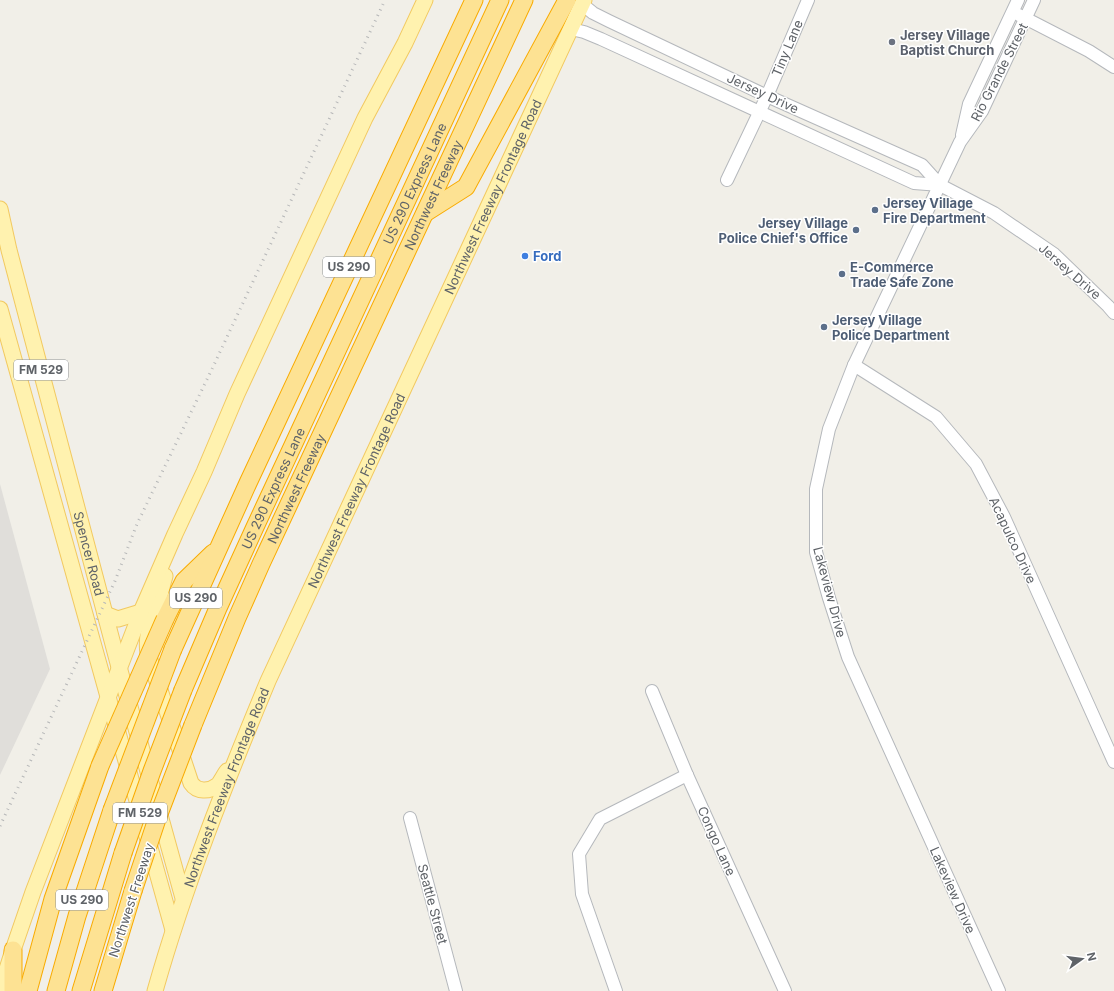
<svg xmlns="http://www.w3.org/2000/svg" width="1114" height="991" font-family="Inter,sans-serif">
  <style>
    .industrial { fill: #e0deda }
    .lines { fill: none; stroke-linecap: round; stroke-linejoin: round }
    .minor-casing { stroke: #b5b8bc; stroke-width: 14 }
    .major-casing { stroke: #f2c960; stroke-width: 17 }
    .highway-casing { stroke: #f9ab00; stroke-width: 19 }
    .minor { stroke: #fff; stroke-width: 12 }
    .major { stroke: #fff2af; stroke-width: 15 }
    .highway { stroke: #fde293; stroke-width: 17 }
    .rail { stroke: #b6b7b8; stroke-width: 3; stroke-dasharray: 1 5; stroke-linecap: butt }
    .highway-bridge-casing { stroke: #f9ab00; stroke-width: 19; stroke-linecap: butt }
    .highway-bridge { stroke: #fde293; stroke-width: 17 }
    .worship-dot { fill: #6b7280; stroke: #fff; stroke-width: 1.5 }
    .service-dot { fill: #5c6f8a; stroke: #fff; stroke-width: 1.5 }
    .shop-dot { fill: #3f7fe0; stroke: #fff; stroke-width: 1.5 }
    .labels { text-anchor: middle; stroke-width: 3; stroke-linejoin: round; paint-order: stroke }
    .shield { fill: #fff; stroke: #8f9295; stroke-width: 1 }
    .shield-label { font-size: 12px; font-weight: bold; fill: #5f6368 }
    .worship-label { font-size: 13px; font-weight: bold; fill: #5b616d; stroke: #fff; text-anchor: start }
    .street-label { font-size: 13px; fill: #5f6368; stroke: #fff }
    .service-label { font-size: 13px; font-weight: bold; fill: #4e5e75; stroke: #fff; text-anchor: start }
    .shop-label { font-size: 13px; font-weight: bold; fill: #366cbe; stroke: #fff; text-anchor: start }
  </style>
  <rect width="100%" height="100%" fill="#f1efe8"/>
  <!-- industrial -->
  <path class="industrial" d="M0 484 50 669 0 775Z"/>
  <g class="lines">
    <defs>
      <g id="minor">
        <path d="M582 4 593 13 609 21 767 96 922 165 940 185 994 213 1054 254 1108 306 1114 313"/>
        <path d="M1019 15 1089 51 1114 67"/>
        <path d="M571 29 584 32 601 39 914 183 940 185"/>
        <path d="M962 135 969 104 1018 0"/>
        <path d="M727 180 767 96 808 0"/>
        <path d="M854 365 936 417 976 464 1004 517 1114 762"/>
        <path d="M652 691 687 775 785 991"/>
        <path d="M410 818 456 991"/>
        <path d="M616 991 582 894 579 854 600 819 687 775"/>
        <path d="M999 991 848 657 829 598 816 552V489L829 429 854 365 960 142 982 111 1034 0"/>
      </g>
      <g id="major">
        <path id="s1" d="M0 209 9 250 119 667 183 898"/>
        <path d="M0 309 173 930"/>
        <path d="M165 576C162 586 160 595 158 605 152 624 145 632 148 654L191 783C197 792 209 792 218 785 221 781 224 775 227 771"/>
        <path d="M105 614 118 619 141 612"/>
        <path d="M0 991 13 950 33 892 141 612 175 534 204 472 237 394 365 118 405 43 425 0"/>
        <path id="s2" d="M155 991C185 885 226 782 268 681L584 0"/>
      </g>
      <g id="highway">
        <path d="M425 213 466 187 567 0"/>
        <path d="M165 619 184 581 213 553"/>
        <path d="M173 649 248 483 474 0"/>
        <path id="s3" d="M183 690 218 608 255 527 500 0"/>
        <path id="s4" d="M193 725 237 618 261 564 524 0"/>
        <path d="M13 950V991"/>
        <path d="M28 991 53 899 100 766"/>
        <path d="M56 991 77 916 112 810"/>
        <path d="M81 991 123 853"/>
        <path d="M103 991 133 891"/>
      </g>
    </defs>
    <!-- minor casing -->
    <use href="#minor" class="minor-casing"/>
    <!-- major casing -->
    <use href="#major" class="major-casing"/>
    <!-- highway casing -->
    <use href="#highway" class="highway-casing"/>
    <!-- minor -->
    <use href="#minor" class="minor"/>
    <!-- major -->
    <use href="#major" class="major"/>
    <!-- highway -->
    <use href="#highway" class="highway"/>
    <!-- rail -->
    <path class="rail" d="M0 826 115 581 137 524 212 369 385 0"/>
    <defs>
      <g id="highway-bridge">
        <path d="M100 766 165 619"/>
        <path d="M112 810 173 649"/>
        <path d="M123 853 152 771 183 690"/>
        <path d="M133 891 157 819 193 725"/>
      </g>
    </defs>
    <!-- highway-bridge casing -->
    <use href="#highway-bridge" class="highway-bridge-casing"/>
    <!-- highway-bridge -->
    <use href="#highway-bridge" class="highway-bridge"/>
  </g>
  <!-- markers -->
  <circle class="worship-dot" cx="892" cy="42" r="4"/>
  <g class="service-dot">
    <circle cx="875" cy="210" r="4"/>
    <circle cx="856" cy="230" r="4"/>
    <circle cx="842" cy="274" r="4"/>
    <circle cx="824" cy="327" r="4"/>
  </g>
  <circle class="shop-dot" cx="525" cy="256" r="4"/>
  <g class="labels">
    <!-- shield labels -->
    <g class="shield">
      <rect x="323" y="257" width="52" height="20" rx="3"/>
      <rect x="14" y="360" width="54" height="20" rx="3"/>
      <rect x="170" y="588" width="52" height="20" rx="3"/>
      <rect x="113" y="803" width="54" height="20" rx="3"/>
      <rect x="56" y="890" width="52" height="20" rx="3"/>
    </g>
    <g class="shield-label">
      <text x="349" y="271">US 290</text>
      <text x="41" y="374">FM 529</text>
      <text x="196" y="602">US 290</text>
      <text x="140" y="817">FM 529</text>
      <text x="82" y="904">US 290</text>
    </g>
    <!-- worship labels -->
    <g class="worship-label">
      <text x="900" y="40">Jersey Village<tspan x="900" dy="15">Baptist Church</tspan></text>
    </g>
    <!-- street labels -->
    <g class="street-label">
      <text transform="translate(787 48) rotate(-67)" y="5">Tiny Lane</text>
      <text transform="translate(999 72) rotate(-63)" y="5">Rio Grande Street</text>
      <text transform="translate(763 93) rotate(25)" y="5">Jersey Drive</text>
      <text dy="5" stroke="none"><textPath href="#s3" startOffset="557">US 290 Express Lane</textPath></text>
      <text dy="5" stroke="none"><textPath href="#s4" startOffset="582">Northwest Freeway</textPath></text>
      <text dy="5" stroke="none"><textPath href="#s2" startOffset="864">Northwest Freeway Frontage Road</textPath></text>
      <text transform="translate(1070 271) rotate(41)" y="5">Jersey Drive</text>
      <text dy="5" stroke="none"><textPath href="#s3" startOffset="221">US 290 Express Lane</textPath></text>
      <text dy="5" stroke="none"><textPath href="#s4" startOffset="258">Northwest Freeway</textPath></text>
      <text dy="5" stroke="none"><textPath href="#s2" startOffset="540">Northwest Freeway Frontage Road</textPath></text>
      <text transform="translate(1013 540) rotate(65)" y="5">Acapulco Drive</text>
      <text dy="5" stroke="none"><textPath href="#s1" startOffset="356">Spencer Road</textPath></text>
      <text transform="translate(830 592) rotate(75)" y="5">Lakeview Drive</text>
      <text dy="5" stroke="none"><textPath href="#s2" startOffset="216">Northwest Freeway Frontage Road</textPath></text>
      <text transform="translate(717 841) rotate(66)" y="5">Congo Lane</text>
      <text transform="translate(953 890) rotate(66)" y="5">Lakeview Drive</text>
      <text transform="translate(131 900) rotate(-72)" y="5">Northwest Freeway</text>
      <text transform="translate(433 904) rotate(75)" y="5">Seattle Street</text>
    </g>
    <!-- service labels -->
    <g class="service-label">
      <text x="883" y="208">Jersey Village<tspan x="883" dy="15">Fire Department</tspan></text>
      <text x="848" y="228" text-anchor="end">Jersey Village<tspan x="848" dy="15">Police Chief's Office</tspan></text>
      <text x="850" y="272">E-Commerce<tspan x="850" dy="15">Trade Safe Zone</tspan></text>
      <text x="832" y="325">Jersey Village<tspan x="832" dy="15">Police Department</tspan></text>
    </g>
    <!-- shop labels -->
    <g class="shop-label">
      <text x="533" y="261">Ford</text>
    </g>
  </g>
  <!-- north arrow -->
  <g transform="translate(1082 959) rotate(76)" stroke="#ffffff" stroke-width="3" paint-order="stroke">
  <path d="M0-3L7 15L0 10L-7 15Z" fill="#5f6368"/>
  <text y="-6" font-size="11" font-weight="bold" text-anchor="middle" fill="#5f6368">N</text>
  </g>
</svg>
